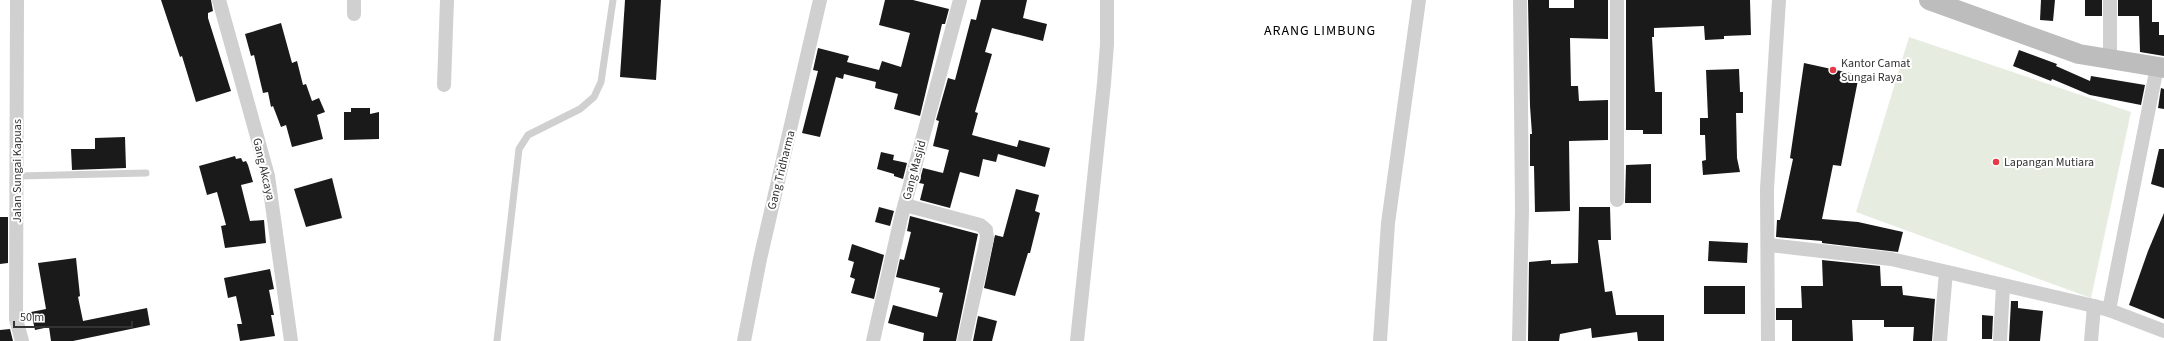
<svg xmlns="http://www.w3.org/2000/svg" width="2164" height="341" font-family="'Source Sans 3',sans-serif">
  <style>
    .green { fill: #e6ecdf }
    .building { fill: #1a1a1a }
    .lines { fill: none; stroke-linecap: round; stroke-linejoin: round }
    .lane { stroke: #d0d0d0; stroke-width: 7 }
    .street { stroke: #d0d0d0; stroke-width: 14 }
    .secondary { stroke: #bdbdbd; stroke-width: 20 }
    .poi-dot { fill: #e63946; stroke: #fff; stroke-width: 1.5 }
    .labels { text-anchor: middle; stroke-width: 4; stroke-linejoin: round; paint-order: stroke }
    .poi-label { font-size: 12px; fill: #333; stroke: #fff; text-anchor: start }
    .street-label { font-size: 12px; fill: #333; stroke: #fff }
    .quarter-label { font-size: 14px; letter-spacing: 1px; fill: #000; stroke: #fff }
  </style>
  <rect width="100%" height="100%" fill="#fff"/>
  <!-- green -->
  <path class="green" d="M1909 37 2131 112 2091 298 1856 212Z"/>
  <!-- building -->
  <g class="building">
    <path d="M161 0H211L213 11 208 13V18L231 91 196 102 182 56 180 57Z"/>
    <path d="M625 0H661L656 80 620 77Z"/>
    <path d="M885 0H913L949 9 945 24H942L920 116 894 109 898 94 875 88 876 82 844 74 843 79 836 77 820 137 802 133 818 71 813 70 818 48 849 56 847 62 879 70 882 61 901 67 910 33 879 25Z"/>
    <path d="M981 0H1027L1023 18 1047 24 1043 41 992 28 985 52 992 54 975 112 978 113 972 135 1017 147 1019 140 1050 148 1045 167 998 154 996 162 983 159 979 177 960 172 950 208 920 200 924 184 919 183 923 168 943 173 949 150 933 146 939 121 936 120 948 78 955 80 971 19 976 20Z"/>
    <path d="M1528 0H1549V8H1574V0H1608V39L1570 38 1571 86H1578L1579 101 1608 100V140L1569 141 1570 211 1535 212 1534 166H1530V134H1532L1530 106Z"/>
    <path d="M1626 0H1750L1751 35 1724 36V39L1705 40 1704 26 1654 28V37H1652L1655 92H1662V134H1643V130H1626Z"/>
    <path d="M2041 0H2055L2053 21 2040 20Z"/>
    <rect x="2085" y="0" width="17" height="16"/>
    <path d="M2118 0H2152V22H2159V35H2164V56L2140 52 2139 16H2118Z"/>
    <path d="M281 23 292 63 297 61 303 85 306 84 312 101 319 98 325 112 317 115 323 139 292 147 286 125 281 127 273 106 271 107 268 92 263 93 254 55 251 56 245 34Z"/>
    <path d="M2019 50 2057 64 2056 66 2090 81 2091 76 2145 85 2141 105 2090 95 2052 79 2051 81 2013 66Z"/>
    <path d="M1804 63 1859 75 1841 166 1833 165 1822 219 1858 222 1903 232 1898 252 1822 243V241L1776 237 1777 220H1780L1793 159 1790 158Z"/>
    <path d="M1739 69 1740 92H1743V113H1736L1737 158 1740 172 1703 175 1702 161 1706 160 1705 135H1700V118H1708L1706 70Z"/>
    <path d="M2161 88 2164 89V109L2158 108Z"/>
    <path d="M351 108H370V114L379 112V139L344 140V112H351Z"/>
    <path d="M125 137 126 168 72 170 71 149H95V138Z"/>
    <path d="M2159 149H2164V188L2151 184Z"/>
    <path d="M881 152 894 155 893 160 907 163 903 179 894 176V174L877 169Z"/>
    <path d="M235 156 236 159 241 158 243 162 246 161 248 165 253 182 241 185 250 221 264 220 266 243 225 248 221 226 226 225 217 192 207 195 199 166Z"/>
    <path d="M1651 164V203H1625L1626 165Z"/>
    <path d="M332 178 342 218 306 227 294 189Z"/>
    <path d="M1016 189 1039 195 1035 211 1040 213 1030 253H1028L1015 296 984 288 995 235 1003 237Z"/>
    <path d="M879 207 894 211 890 226 875 222Z"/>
    <path d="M1579 207H1610L1611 240H1598L1605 292 1612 291 1616 315H1664V341H1638L1637 332 1592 338 1591 328 1560 334 1559 341H1528L1529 262 1551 260V264L1578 263Z"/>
    <path d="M2164 213V319L2129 305 2148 251Z"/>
    <path d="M910 216 978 234 956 341H923L924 333 888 323 893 305 937 317 943 293 939 292 940 288 896 277 900 259 904 260 911 232 907 231Z"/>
    <path d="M0 217H8V263L0 264Z"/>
    <path d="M1709 241 1748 243 1747 263 1708 261Z"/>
    <path d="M852 244 884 255 874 299 851 293 855 279 850 277 854 262 848 260Z"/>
    <path d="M76 258 80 296 78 297 83 321 147 308 150 325 73 341H51L49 327 35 330 31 312 46 309 38 263Z"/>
    <path d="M1822 260 1880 266 1881 286H1902L1903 295 1935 299 1932 341H1913L1914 327H1884V320H1852L1853 341H1792V320H1776V308H1802L1801 286H1823Z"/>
    <path d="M270 269 274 289 269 290 274 315H271L275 336 240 341 237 324H242L236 296 228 298 224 278Z"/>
    <rect x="1704" y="286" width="41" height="28"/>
    <path d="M2011 301H2018V308L2043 311 2040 341H2009Z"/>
    <path d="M1982 315 1993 316 1992 339H1982Z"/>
    <path d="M978 316 997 321 992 341H973Z"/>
    <path d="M10 329 13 341H0V330Z"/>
  </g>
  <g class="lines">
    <!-- lane -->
    <g class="lane">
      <path d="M18 176 146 173"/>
      <path d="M497 341 519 149 528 135 580 109 594 97 601 82 613 0"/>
    </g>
    <!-- street -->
    <g class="street">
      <path d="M17 0 16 319 22 341"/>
      <path d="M219 0 268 176 291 341"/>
      <path d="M354 14V0"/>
      <path d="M2110 60V0"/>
      <path d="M444 85 447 0"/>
      <path d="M1617 200V0"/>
      <path d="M905 205 980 225 986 230 987 238 964 341"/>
      <path d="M1769 245 1891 259 2094 306"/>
      <path d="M2109 310 2164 331"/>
      <path d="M744 341 760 259 820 0"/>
      <path d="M873 341 901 218 960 0"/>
      <path d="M1077 341 1104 83 1107 44V0"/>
      <path d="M1380 341 1388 223 1419 0"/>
      <path d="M1519 341 1522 210 1520 0"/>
      <path d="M1768 341 1767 189 1779 0"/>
      <path d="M1940 341 1946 272"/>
      <path d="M2000 341 2003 286"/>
      <path d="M2091 341 2094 306 2109 310 2157 67"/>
    </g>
    <!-- secondary -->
    <path class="secondary" d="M1929 0 2079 54 2164 68"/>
  </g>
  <!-- markers -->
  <g class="poi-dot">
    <circle cx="1833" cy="70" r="4"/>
    <circle cx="1996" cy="162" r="4"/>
  </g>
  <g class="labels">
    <!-- poi labels -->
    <g class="poi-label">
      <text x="1841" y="67">Kantor Camat<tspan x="1841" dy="14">Sungai Raya</tspan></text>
      <text x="2004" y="166">Lapangan Mutiara</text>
    </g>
    <!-- street labels -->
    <g class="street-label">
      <text transform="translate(264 169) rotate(77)" y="4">Gang Akcaya</text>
      <text transform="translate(781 170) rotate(-76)" y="4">Gang Tridharma</text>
      <text transform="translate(914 170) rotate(-75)" y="4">Gang Masjid</text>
      <text transform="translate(17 171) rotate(-90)" y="4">Jalan Sungai Kapuas</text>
    </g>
    <!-- quarter labels -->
    <g class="quarter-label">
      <text x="1320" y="35">ARANG LIMBUNG</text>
    </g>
  </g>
  <!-- scale -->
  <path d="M14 321v6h118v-6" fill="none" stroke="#333333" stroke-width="2"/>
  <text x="20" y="321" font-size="12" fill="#333333" stroke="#ffffff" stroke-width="3" paint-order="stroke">50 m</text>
</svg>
